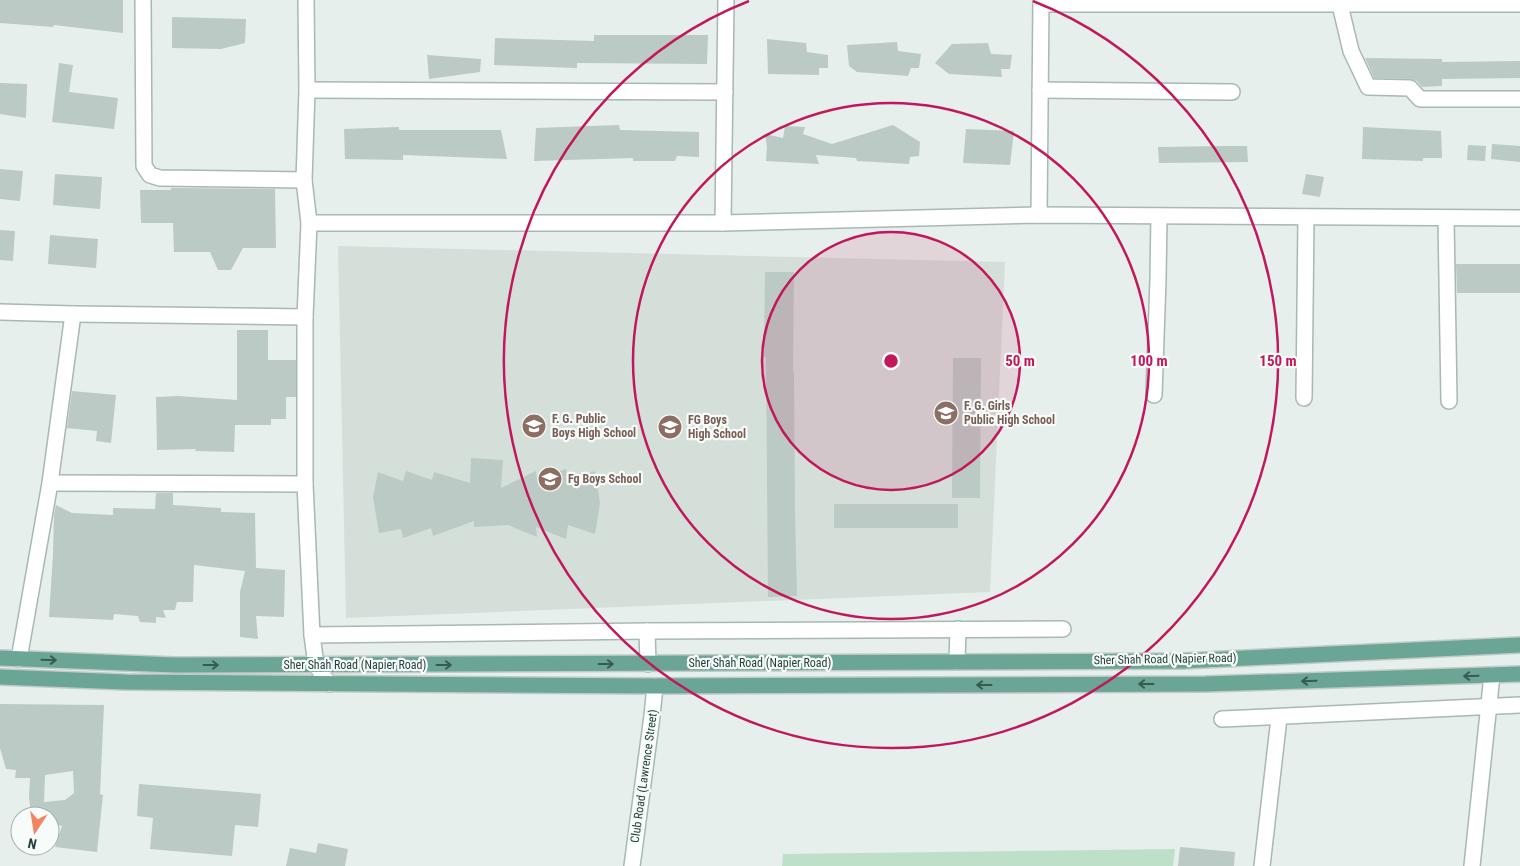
<svg xmlns="http://www.w3.org/2000/svg" width="1520" height="866" font-family="'Roboto Condensed',sans-serif">
  <style>
    .built { fill: #d4dfda }
    .green { fill: #bfe0c8 }
    .building { fill: #bbcac4; fill-rule: evenodd }
    .lines { fill: none; stroke-linecap: round; stroke-linejoin: round }
    .street-casing { stroke: #a8b8b2; stroke-width: 18 }
    .secondary-casing { stroke: #a4bbb3; stroke-width: 18 }
    .primary-casing { stroke: #c2cac8; stroke-width: 18 }
    .street { stroke: #fff; stroke-width: 15 }
    .secondary { stroke: #fff; stroke-width: 15 }
    .primary { stroke: #6aa596; stroke-width: 15 }
    .oneway { stroke: #365b51 }
    .ring { fill: none; stroke: #c2185b; stroke-width: 2.5 }
    .labels { text-anchor: middle; stroke-width: 4.5; stroke-linejoin: round; paint-order: stroke }
    .education-label { font-size: 12px; font-weight: bold; fill: #785e54; stroke: #f7fbf9; text-anchor: start }
    .street-label { font-size: 12px; fill: #24423a; stroke: #f7fbf9 }
    .centre { fill: #c2185b; stroke: #f7fbf9; stroke-width: 2.5 }
    .ring-label { font-size: 15px; text-anchor: middle; font-weight: bold; fill: #c2185b; stroke: #f7fbf9; stroke-width: 4.5; stroke-linejoin: round; paint-order: stroke }
  </style>
  <rect width="100%" height="100%" fill="#e6efeb"/>
  <!-- built -->
  <path class="built" d="M338 246 1005 262 990 592 346 618Z"/>
  <!-- green -->
  <path class="green" d="M1175 849 1173 866H782L783 854Z"/>
  <!-- building -->
  <g class="building">
    <path d="M0 0H123V33L54 25 53 27 0 23Z"/>
    <path d="M172 17 246 19 245 43 221 49 172 48Z"/>
    <path d="M594 35H708L707 64 577 63V68L494 65 495 38 594 41Z"/>
    <path d="M767 39 806 43 807 52 828 55V68H819V75L768 74Z"/>
    <path d="M897 42 898 51 921 54 919 68H911L908 76 857 72 849 66 847 45Z"/>
    <path d="M988 43 991 54 1012 55 1010 69H1001L1002 77 949 74 935 63 952 44Z"/>
    <path d="M427 55 481 59 480 72 429 79Z"/>
    <path d="M1365 58 1442 59V62L1520 61V78L1442 79V86L1422 87 1417 81 1411 79 1374 78Z"/>
    <path d="M59 63 73 65 69 92 118 98 114 129 52 122Z"/>
    <path d="M0 83 27 84 26 118 0 114Z"/>
    <path d="M619 125 620 130 699 132V157L677 156 675 161H633V158L534 161 536 128Z"/>
    <path d="M893 125 920 142 919 156 910 157 909 164 857 161 856 158 816 155 819 164 766 161 767 147 765 134 783 138 785 126 805 127 803 134 832 144Z"/>
    <path d="M399 127V130H501L507 159 403 155V160L345 159 344 129Z"/>
    <path d="M1363 127 1441 131 1442 158H1423V161L1362 159Z"/>
    <path d="M966 129 1014 131 1010 165 963 163Z"/>
    <path d="M1492 144 1520 146V162L1491 159Z"/>
    <path d="M1468 145 1486 146 1485 161 1467 160Z"/>
    <path d="M1221 146H1247L1248 162 1159 163 1158 147Z"/>
    <path d="M0 169 23 171 20 201 0 199Z"/>
    <path d="M55 174 102 177 100 209 53 205Z"/>
    <path d="M1306 174 1324 177 1320 197 1302 194Z"/>
    <path d="M171 188 275 189 276 248H243L231 270H218L210 252H174L173 223H141L140 190H171Z"/>
    <path d="M0 230 15 231 13 261 0 260Z"/>
    <path d="M50 235 98 239 96 268 48 264Z"/>
    <path d="M1456 264H1520V293H1457Z"/>
    <path d="M765 272H794L793 372H794L795 512 797 596 768 597 766 357H764Z"/>
    <path d="M237 330H268V360H296V397H286V419H271V425H235L234 452 195 451 196 449 157 450 156 397 178 396 237 400Z"/>
    <path d="M953 358H981L980 498H952Z"/>
    <path d="M72 391 116 395 111 443 96 441 97 431 67 428Z"/>
    <path d="M471 458 503 460 501 488 536 471 537 479 566 469 568 481 595 471 600 503 595 534 568 525 566 539 536 527 537 537 508 525 474 527V521L433 536 431 528 403 538 401 529 379 533 373 497 378 472 403 481 406 471 432 480 434 472 470 483Z"/>
    <path d="M156 493H173V505L221 508V512L255 513 256 568 285 570 284 617 256 616 258 639 240 637V592L245 571 194 565 193 602H177L175 610H163L166 618 156 617V623L140 622 138 616 114 614 113 620 49 617 53 554 54 515 56 505 72 513 113 515V508L155 509Z"/>
    <rect x="834" y="504" width="124" height="24"/>
    <path d="M0 704 104 705 100 794 103 795 97 852 55 847 62 826 50 822V816H31L29 796 30 778H15L16 770 6 769 0 748ZM73 771 74 793 65 800 44 802 45 775Z"/>
    <path d="M139 784 261 794 258 827 235 825 232 856 150 849 153 818 137 816Z"/>
    <path d="M318 843 348 849 345 866H286L290 848 316 853Z"/>
    <path d="M1180 847 1235 852 1234 866H1178Z"/>
  </g>
  <g class="lines">
    <defs>
      <g id="street">
        <path d="M143 0 144 166 150 175 160 178 304 180"/>
        <path d="M306 0 307 90 304 180 309 223 305 317V484L312 635 316 665 329 684"/>
        <path d="M1041 4H1520"/>
        <path d="M1340 5 1351 51 1368 87 1410 88 1420 99H1520"/>
        <path d="M307 90 725 92"/>
        <path d="M1040 90 1232 92"/>
        <path d="M1039 215 1041 0"/>
        <path d="M1446 218 1449 401"/>
        <path d="M309 223H723L1039 215 1520 218"/>
        <path d="M723 223 726 0"/>
        <path d="M0 312 73 314 305 317"/>
        <path d="M1154 395 1158 279 1159 216"/>
        <path d="M1304 398 1306 217"/>
        <path d="M50 483 305 484"/>
        <path d="M647 631 648 664"/>
        <path d="M312 635 647 631 1063 629"/>
        <path d="M19 659 50 483 73 314"/>
        <path d="M957 662 958 629"/>
        <path d="M1222 719 1520 705"/>
        <path d="M1262 866 1279 718"/>
        <path d="M1472 866 1492 675"/>
      </g>
      <path id="secondary" d="M632 866 652 716 655 686"/>
      <g id="primary">
        <path d="M0 658 175 665 1183 661 1520 645"/>
        <path d="M0 677 125 682 655 686 1205 684 1520 674"/>
      </g>
    </defs>
    <!-- street casing -->
    <use href="#street" class="street-casing"/>
    <!-- secondary casing -->
    <use href="#secondary" class="secondary-casing"/>
    <!-- primary casing -->
    <use href="#primary" class="primary-casing"/>
    <!-- street -->
    <use href="#street" class="street"/>
    <!-- secondary -->
    <use href="#secondary" class="secondary"/>
    <!-- primary -->
    <use href="#primary" class="primary"/>
  </g>
  <!-- one-way arrows -->
  <defs><path id="oneway-shaft" d="M-6 0H5M1.5-3L5.5 0L1.5 3" fill="none" stroke-width="1.6" stroke-linecap="round" stroke-linejoin="round" transform="scale(1.25)"/></defs>
  <g class="oneway">
    <use href="#oneway-shaft" transform="translate(49 660) rotate(2)"/>
    <use href="#oneway-shaft" transform="translate(606 664)"/>
    <use href="#oneway-shaft" transform="translate(211 665)"/>
    <use href="#oneway-shaft" transform="translate(444 665)"/>
    <use href="#oneway-shaft" transform="translate(1471 676) rotate(178)"/>
    <use href="#oneway-shaft" transform="translate(1309 681) rotate(178)"/>
    <use href="#oneway-shaft" transform="translate(1146 684) rotate(180)"/>
    <use href="#oneway-shaft" transform="translate(984 685) rotate(180)"/>
  </g>
  <!-- distance rings -->
  <circle cx="891" cy="361" r="129" fill="#c2185b" fill-opacity=".12"/>
  <g class="ring">
    <circle cx="891" cy="361" r="129"/>
    <circle cx="891" cy="361" r="258"/>
    <path d="M1033 1A387 387 0 1 1 749 1"/>
  </g>
  <!-- icons -->
  <defs>
    <symbol id="school-disc" viewBox="-11 -11 22 22"><circle r="9.5" fill="#8d6e63" stroke="#f7fbf9"/><path d="M0-5L7-2L0 1L-7-2ZM-4 1L0 2.5L4 1V4Q0 6-4 4Z" fill="#fff"/></symbol>
    <symbol id="university-disc" viewBox="-11 -11 22 22"><circle r="9.5" fill="#8d6e63" stroke="#f7fbf9"/><path d="M0-5L7-2L0 1L-7-2ZM-4 1L0 2.5L4 1V4Q0 6-4 4Z" fill="#fff"/></symbol>
  </defs>
  <g fill-rule="evenodd">
    <use href="#school-disc" x="932" y="399" width="28" height="28"/>
    <use href="#school-disc" x="520" y="412" width="28" height="28"/>
    <use href="#university-disc" x="656" y="413" width="28" height="28"/>
    <use href="#school-disc" x="536" y="465" width="28" height="28"/>
  </g>
  <g class="labels">
    <!-- education labels -->
    <g class="education-label">
      <text x="964" y="410">F. G. Girls<tspan x="964" dy="14">Public High School</tspan></text>
      <text x="552" y="423">F. G. Public<tspan x="552" dy="14">Boys High School</tspan></text>
      <text x="688" y="424">FG Boys<tspan x="688" dy="14">High School</tspan></text>
      <text x="568" y="483">Fg Boys School</text>
    </g>
    <!-- street labels -->
    <g class="street-label">
      <text transform="translate(1165 659) rotate(-1)" y="4">Sher Shah Road (Napier Road)</text>
      <text x="760" y="667">Sher Shah Road (Napier Road)</text>
      <text x="355" y="669">Sher Shah Road (Napier Road)</text>
      <text transform="translate(644 776) rotate(-82)" y="4">Club Road (Lawrence Street)</text>
    </g>
  </g>
  <circle cx="891" cy="361" r="8" class="centre"/>
  <g class="ring-label">
    <text x="1020" y="366">50 m</text>
    <text x="1149" y="366">100 m</text>
    <text x="1278" y="366">150 m</text>
  </g>
  <!-- north arrow -->
  <g transform="translate(35 831) rotate(192)"><circle r="24" fill="#f7fbf9" stroke="#a3b1ad"/>
  <path d="M0-4L9 19L0 12L-9 19Z" fill="#f4845f"/>
  <text y="-8" font-size="14" font-weight="bold" text-anchor="middle" fill="#24423a">N</text>
  </g>
</svg>
